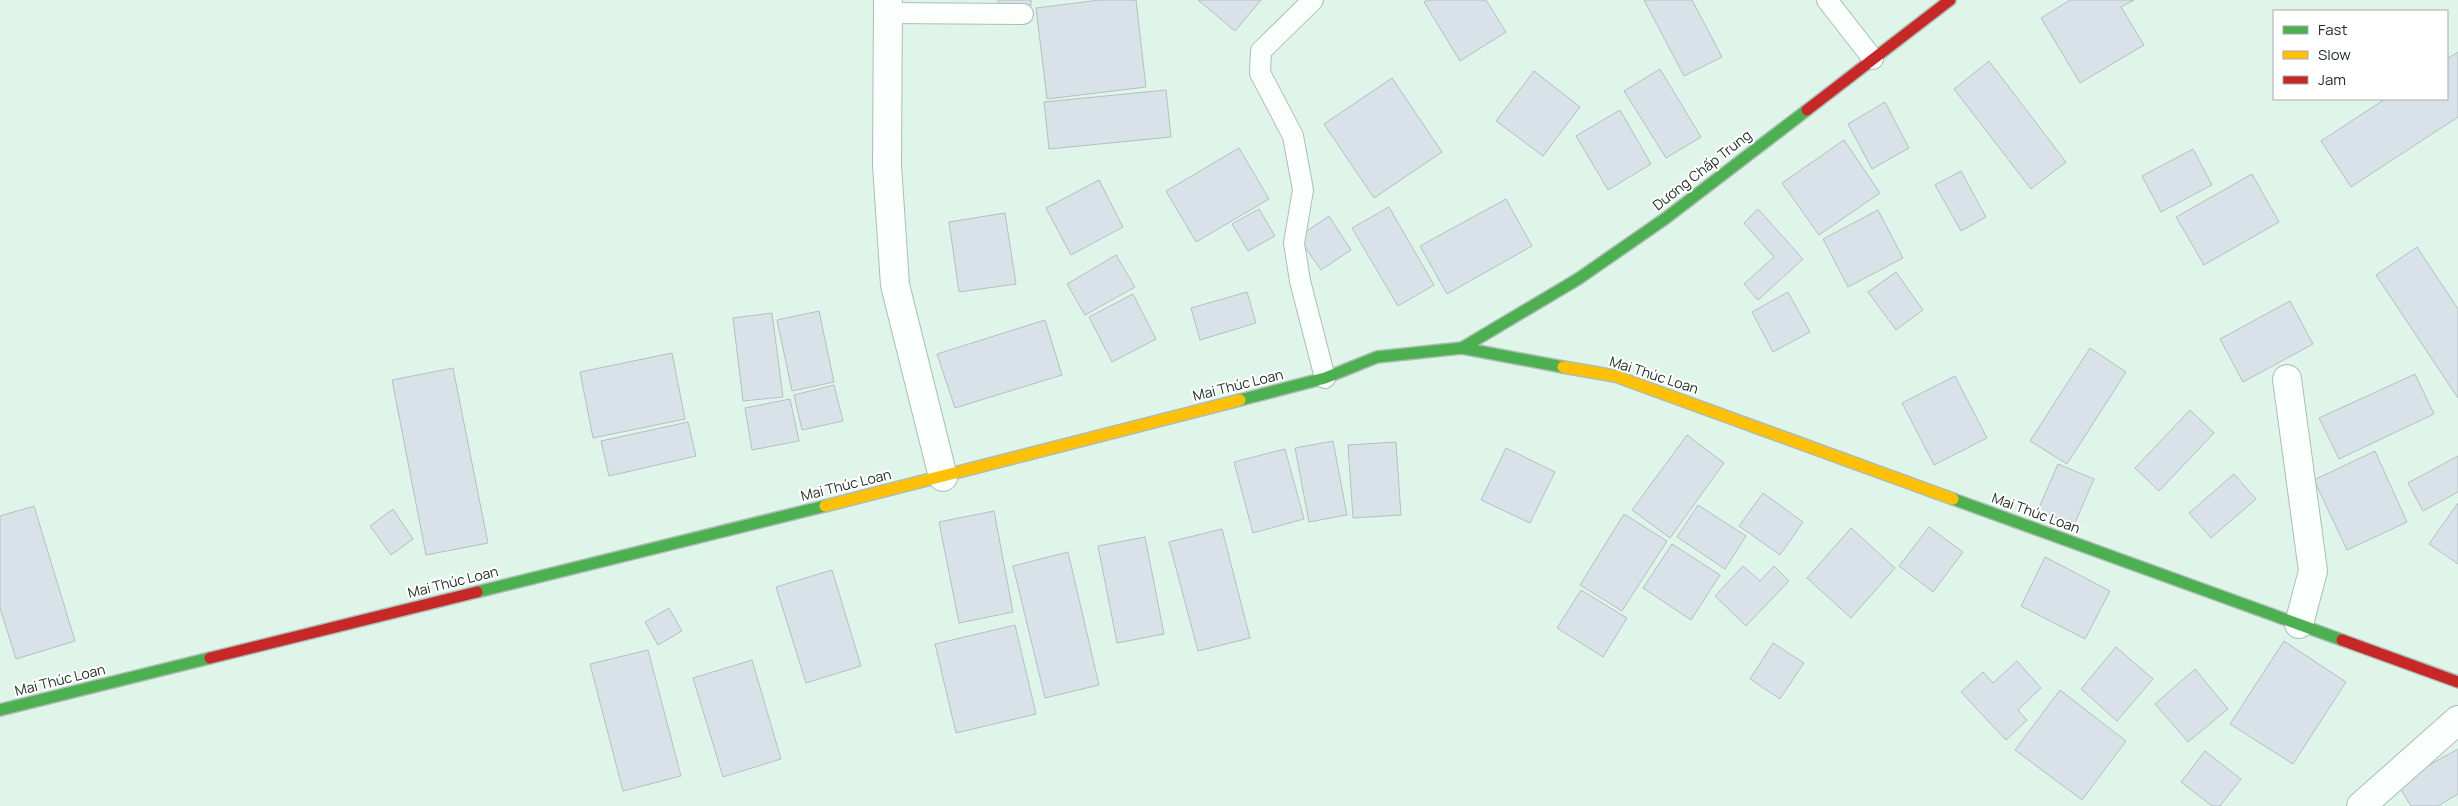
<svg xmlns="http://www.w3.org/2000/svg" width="2458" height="806" font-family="Manrope,sans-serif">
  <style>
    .building { fill: #d8e2e8; stroke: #b5bfc0 }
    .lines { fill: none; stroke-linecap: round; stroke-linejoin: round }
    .lane-casing { stroke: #adbdb5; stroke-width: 22 }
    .street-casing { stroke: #adbdb5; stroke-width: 30 }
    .fast-casing { stroke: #adbdb5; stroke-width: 14 }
    .slow-casing { stroke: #adbdb5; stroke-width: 14 }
    .jam-casing { stroke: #adbdb5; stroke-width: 14 }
    .lane { stroke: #fafefc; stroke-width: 20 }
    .street { stroke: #fafefc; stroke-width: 28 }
    .fast { stroke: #4caf50; stroke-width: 11 }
    .slow { stroke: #ffc107; stroke-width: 11 }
    .jam { stroke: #c62828; stroke-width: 11 }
    .labels { text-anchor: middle; stroke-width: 4; stroke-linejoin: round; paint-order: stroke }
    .street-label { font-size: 14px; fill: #223029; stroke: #fff }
  </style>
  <rect width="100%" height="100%" fill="#e0f5ea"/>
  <!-- building -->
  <g class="building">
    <path d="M998 0H1031V5L999 9Z"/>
    <path d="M1100 0H1136L1146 87 1047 99 1036 8Z"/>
    <path d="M1198 0H1261L1235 31Z"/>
    <path d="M1427 0H1486L1506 32 1460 61 1424 2Z"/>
    <path d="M1644 0H1692L1722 57 1684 76Z"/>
    <path d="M2070 0H2134L2121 7 2144 45 2080 83 2041 18Z"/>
    <path d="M2458 52V117L2351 187 2321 141 2385 99H2447V59Z"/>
    <path d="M1989 61 2066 162 2031 189 1954 89Z"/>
    <path d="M1660 69 1701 137 1666 158 1624 91Z"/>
    <path d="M1534 71 1580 107 1543 156 1496 121Z"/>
    <path d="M1392 78 1442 152 1374 198 1324 124Z"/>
    <path d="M1166 90 1171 137 1049 149 1044 102Z"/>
    <path d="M1885 102 1909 148 1872 169 1848 124Z"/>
    <path d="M1620 110 1651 164 1608 190 1576 136Z"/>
    <path d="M1844 140 1880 193 1819 235 1782 183Z"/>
    <path d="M1239 148 1269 199 1196 242 1166 191Z"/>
    <path d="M2193 149 2212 185 2161 212 2142 176Z"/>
    <path d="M1961 171 1986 217 1961 231 1935 185Z"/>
    <path d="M2252 174 2279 222 2204 265 2176 217Z"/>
    <path d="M1099 180 1123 227 1071 255 1046 208Z"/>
    <path d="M1506 199 1532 246 1447 294 1420 246Z"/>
    <path d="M1389 207 1434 285 1398 306 1352 228Z"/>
    <path d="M1259 209 1275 236 1248 251 1232 224Z"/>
    <path d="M1758 209 1803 259 1758 300 1744 284 1774 257 1744 223Z"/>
    <path d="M1878 210 1903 258 1848 287 1823 239Z"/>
    <path d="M1005 213 1016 284 959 292 949 222Z"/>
    <path d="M1329 216 1351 250 1321 270 1298 237Z"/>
    <path d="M2417 247 2458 309V398L2376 275Z"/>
    <path d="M1116 255 1135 287 1085 315 1067 284Z"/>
    <path d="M1896 272 1923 310 1896 330 1868 292Z"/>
    <path d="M1247 292 1256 323 1200 340 1191 308Z"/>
    <path d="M1788 292 1810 332 1773 352 1752 312Z"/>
    <path d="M1133 294 1156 339 1112 362 1089 317Z"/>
    <path d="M2290 301 2313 344 2243 382 2220 339Z"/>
    <path d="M819 311 834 382 792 391 777 320Z"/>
    <path d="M772 313 783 397 743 401 733 318Z"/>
    <path d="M1045 320 1062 375 955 408 937 354Z"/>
    <path d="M2090 348 2126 372 2067 464 2030 441Z"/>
    <path d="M672 353 685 419 593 438 580 372Z"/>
    <path d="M453 368 488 543 426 555 392 380Z"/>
    <path d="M2415 374 2434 414 2339 459 2319 418Z"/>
    <path d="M1955 376 1987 438 1934 465 1902 403Z"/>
    <path d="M834 385 843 421 802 430 794 395Z"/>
    <path d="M790 399 799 441 752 450 745 408Z"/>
    <path d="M2190 410 2214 433 2159 491 2135 468Z"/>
    <path d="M688 422 696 456 609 476 601 441Z"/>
    <path d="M1687 435 1724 463 1670 538 1632 510Z"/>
    <path d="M1333 441 1347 515 1309 522 1295 448Z"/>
    <path d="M1396 442 1401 515 1353 518 1348 445Z"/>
    <path d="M1506 448 1555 472 1530 523 1481 500Z"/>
    <path d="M1285 449 1304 519 1253 533 1234 462Z"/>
    <path d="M2375 451 2407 522 2347 550 2314 480Z"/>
    <path d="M2458 456V492L2423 511 2408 483Z"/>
    <path d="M2058 464 2094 479 2074 525 2038 510Z"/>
    <path d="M2234 474 2256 499 2211 538 2189 513Z"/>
    <path d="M1763 493 1803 522 1780 555 1739 526Z"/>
    <path d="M2458 503V564L2429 544Z"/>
    <path d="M1698 505 1746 536 1725 569 1677 537Z"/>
    <path d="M34 506 75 641 16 659 0 608V516Z"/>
    <path d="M393 509 413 539 391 555 370 526Z"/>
    <path d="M994 511 1013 612 959 623 939 522Z"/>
    <path d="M1624 514 1667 541 1622 611 1580 585Z"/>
    <path d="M1929 527 1963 552 1933 592 1899 566Z"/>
    <path d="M1851 528 1895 568 1851 618 1807 578Z"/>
    <path d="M1222 529 1250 638 1198 651 1169 542Z"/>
    <path d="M1145 537 1164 634 1117 643 1098 546Z"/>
    <path d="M1672 544 1720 575 1691 620 1643 588Z"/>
    <path d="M1068 552 1099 685 1045 698 1013 566Z"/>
    <path d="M2045 557 2110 591 2085 639 2021 606Z"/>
    <path d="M1743 566 1760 581 1774 566 1789 581 1746 626 1715 596Z"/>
    <path d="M832 570 861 666 806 683 776 587Z"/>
    <path d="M1581 590 1627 618 1603 657 1557 628Z"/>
    <path d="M669 608 682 631 658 645 645 622Z"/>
    <path d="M1015 625 1036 714 956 733 935 644Z"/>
    <path d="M2284 641 2346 682 2293 764 2230 724Z"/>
    <path d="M1773 643 1804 663 1780 699 1750 679Z"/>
    <path d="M2116 647 2153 679 2117 721 2081 689Z"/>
    <path d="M648 650 681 776 623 791 590 664Z"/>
    <path d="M752 660 781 759 723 777 693 678Z"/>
    <path d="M2017 661 2041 688 2018 710 2027 720 2006 740 1961 692 1983 672 1993 683Z"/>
    <path d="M2195 669 2228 709 2188 742 2155 704Z"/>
    <path d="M2060 690 2126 741 2082 800 2015 750Z"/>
    <path d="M2458 749V794L2438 806H2411L2397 783Z"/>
    <path d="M2205 751 2241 779 2220 806H2212L2181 782Z"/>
  </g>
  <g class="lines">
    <defs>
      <g id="lane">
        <path d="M1313 0 1261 51 1260 73 1293 136 1303 190 1294 243 1300 281 1325 378"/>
        <path d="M1827 0 1873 59"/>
        <path d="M889 13 1023 14"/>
      </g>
      <g id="street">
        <path d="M888 0 887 165 895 285 943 477"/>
        <path d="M2287 379 2313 571 2299 624"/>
        <path d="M2361 806 2458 720"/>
      </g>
      <g id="fast">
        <path d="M1462 348 1578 279 1666 218 1807 110"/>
        <path d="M1240 400 1325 378 1377 357 1462 348 1563 367"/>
        <path d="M1953 499 2342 640"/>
        <path d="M477 592 825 506"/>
        <path d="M0 710 210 658"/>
      </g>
      <g id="slow">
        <path d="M1563 367 1615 376 1953 499"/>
        <path d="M825 506 1240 400"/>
      </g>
      <g id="jam">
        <path d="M1807 110 1950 0"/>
        <path d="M2342 640 2458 682"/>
        <path d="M210 658 477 592"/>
      </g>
    </defs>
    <!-- lane casing -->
    <use href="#lane" class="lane-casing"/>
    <!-- street casing -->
    <use href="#street" class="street-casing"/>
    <!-- fast casing -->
    <use href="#fast" class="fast-casing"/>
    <!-- slow casing -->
    <use href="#slow" class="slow-casing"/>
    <!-- jam casing -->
    <use href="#jam" class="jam-casing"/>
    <!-- lane -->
    <use href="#lane" class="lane"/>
    <!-- street -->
    <use href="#street" class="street"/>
    <!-- fast -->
    <use href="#fast" class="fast"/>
    <!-- slow -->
    <use href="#slow" class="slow"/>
    <!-- jam -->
    <use href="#jam" class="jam"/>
  </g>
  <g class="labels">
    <!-- street labels -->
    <g class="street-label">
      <text transform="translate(1702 170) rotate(-38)" y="5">Dương Chấp Trung</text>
      <text transform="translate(1654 375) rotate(18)" y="5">Mai Thúc Loan</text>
      <text transform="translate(1238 385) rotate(-14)" y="5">Mai Thúc Loan</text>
      <text transform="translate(846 485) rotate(-14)" y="5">Mai Thúc Loan</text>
      <text transform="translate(2036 513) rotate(20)" y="5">Mai Thúc Loan</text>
      <text transform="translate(453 582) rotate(-14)" y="5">Mai Thúc Loan</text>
      <text transform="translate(60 680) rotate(-14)" y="5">Mai Thúc Loan</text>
    </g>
  </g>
  <!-- legend -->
  <rect x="2273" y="10" width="175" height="90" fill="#ffffff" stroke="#a7aca9"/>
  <rect x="2283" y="26" width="25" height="8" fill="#4caf50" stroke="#a7aca9"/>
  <text x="2318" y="35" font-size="15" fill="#223029">Fast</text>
  <rect x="2283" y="51" width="25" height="8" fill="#ffc107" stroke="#a7aca9"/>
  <text x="2318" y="60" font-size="15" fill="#223029">Slow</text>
  <rect x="2283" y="76" width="25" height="8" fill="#c62828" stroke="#a7aca9"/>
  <text x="2318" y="85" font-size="15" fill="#223029">Jam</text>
</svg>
